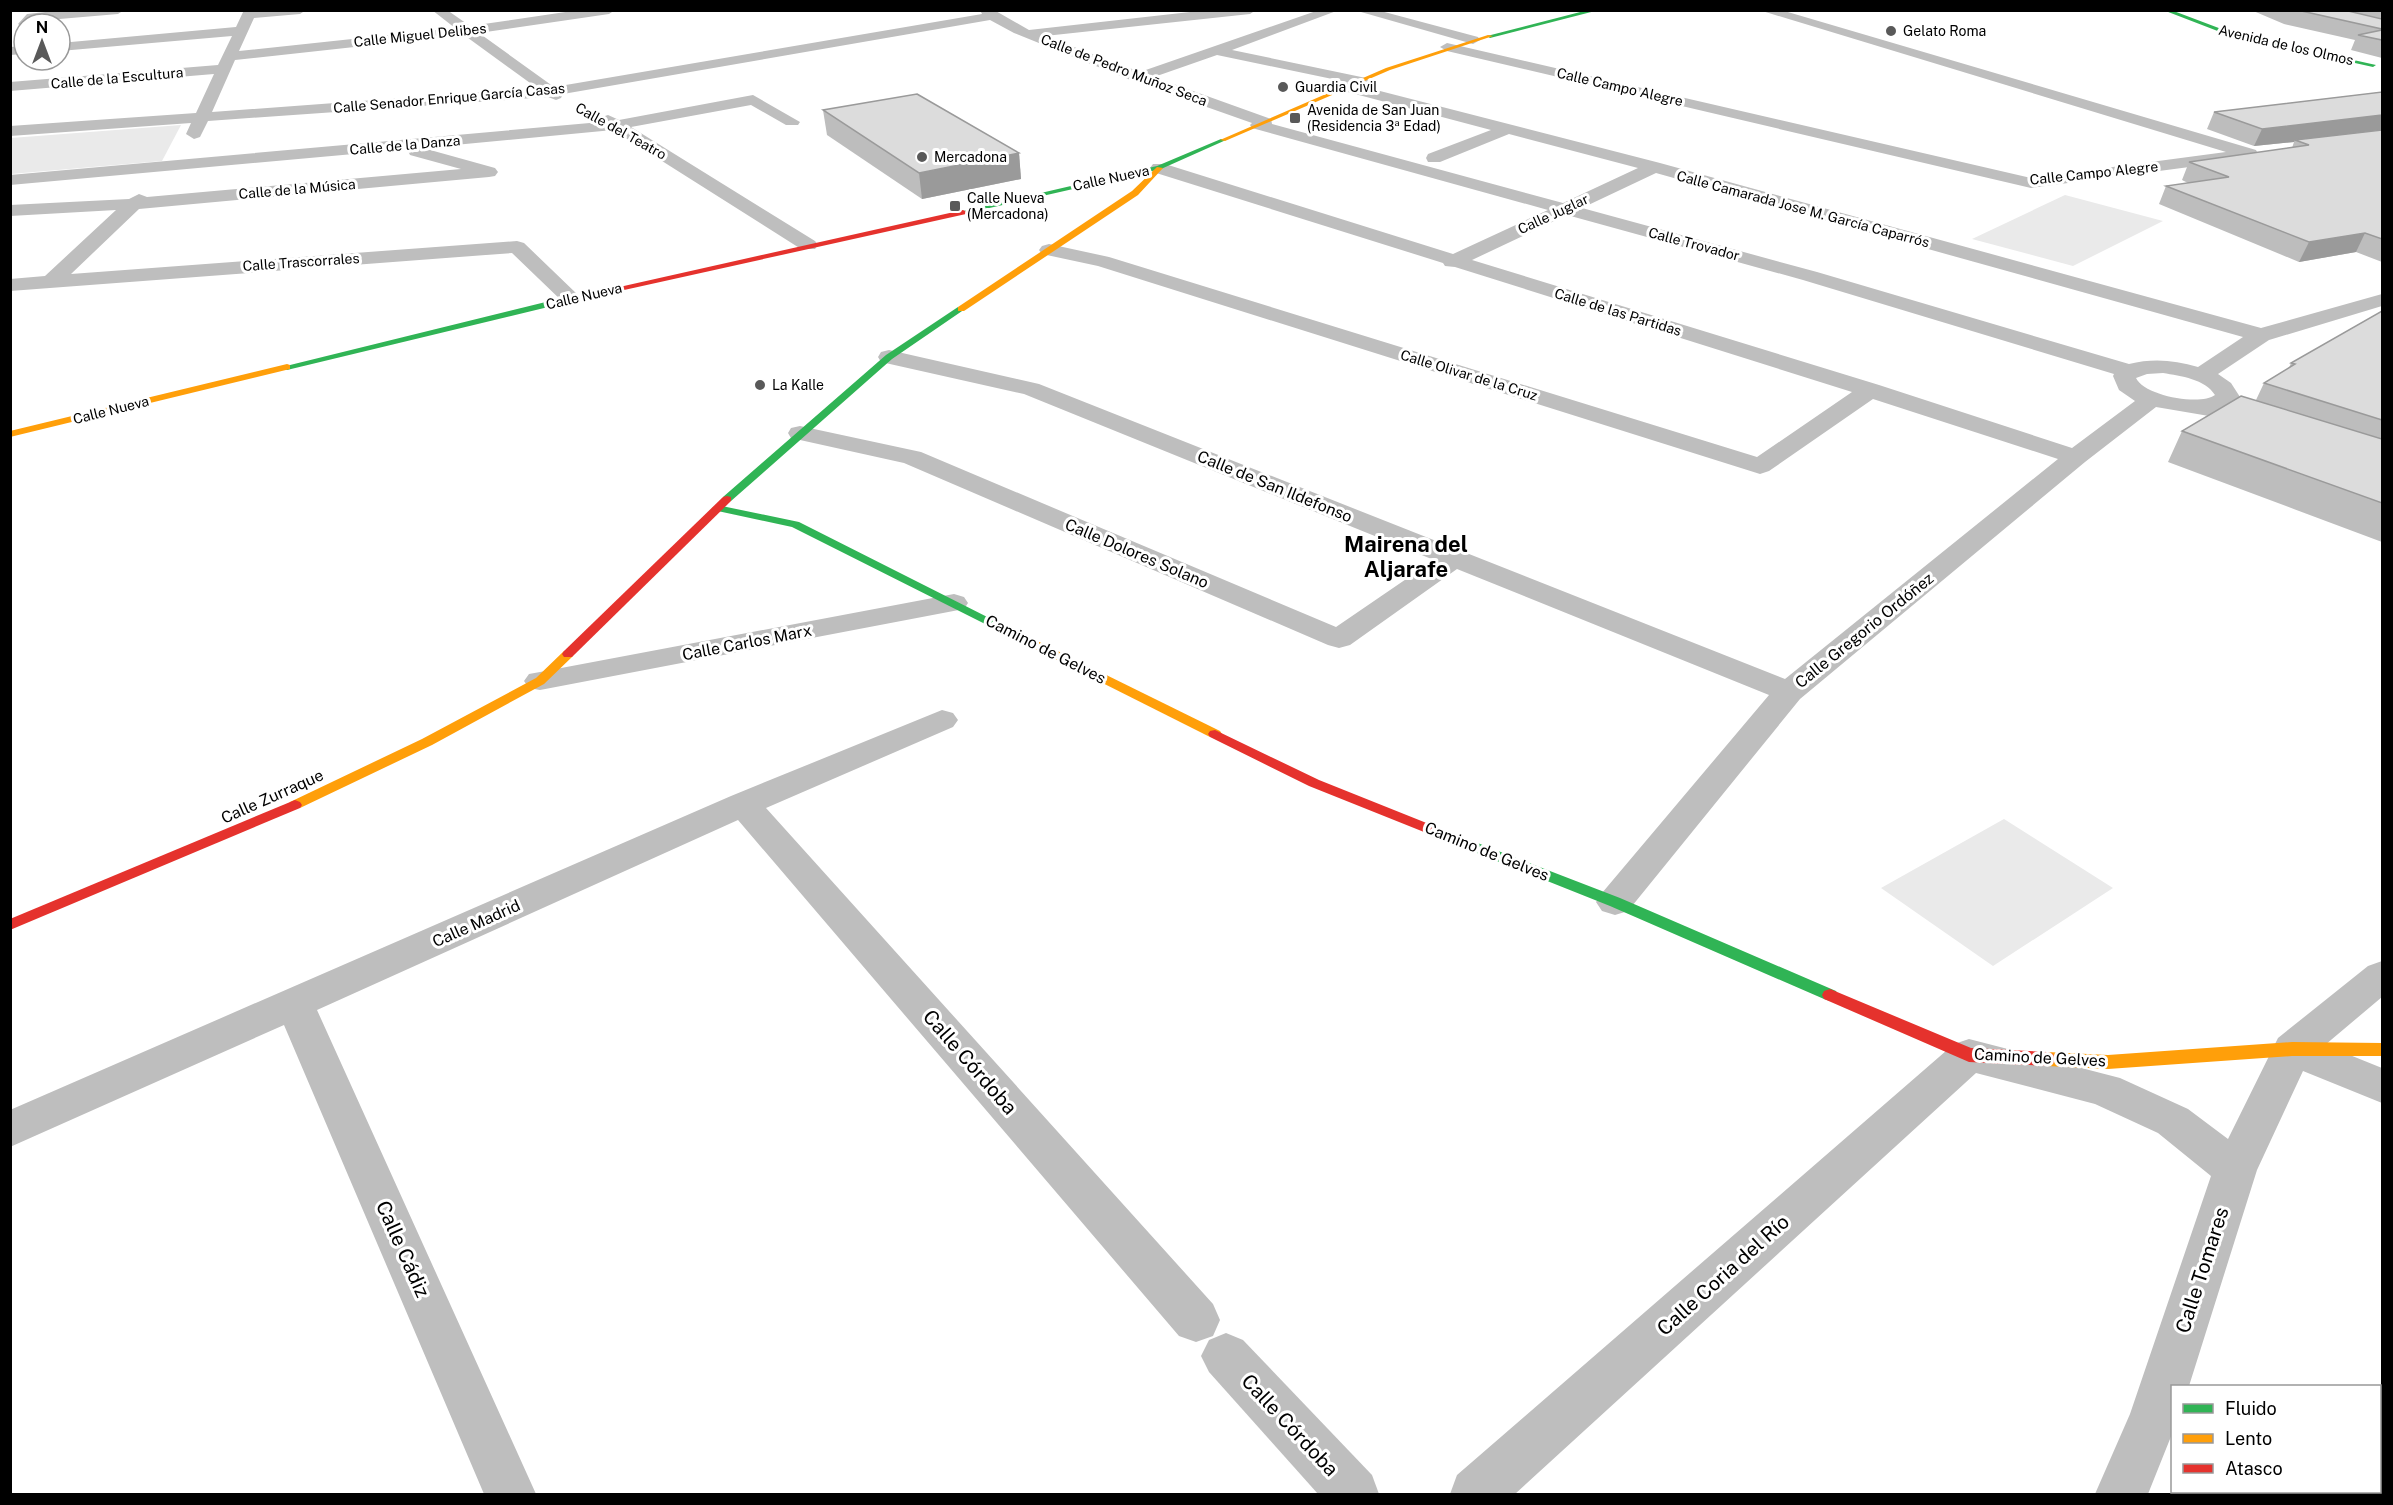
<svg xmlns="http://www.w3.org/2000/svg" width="2393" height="1505" font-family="'Public Sans',sans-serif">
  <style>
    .green { fill: #eaeaea }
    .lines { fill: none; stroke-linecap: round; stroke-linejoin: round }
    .street { fill: #bebebe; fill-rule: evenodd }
    .fast { fill: #30b455; fill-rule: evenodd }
    .slow { fill: #ff9f0a; fill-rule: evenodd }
    .jam { fill: #e5322d; fill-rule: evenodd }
    .wall { fill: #bdbdbd }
    .shaded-wall { fill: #9a9a9a }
    .building { fill: #dcdcdc; stroke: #9a9a9a; stroke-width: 1.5 }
    .poi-dot { fill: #595959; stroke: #fff; stroke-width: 2 }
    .labels { text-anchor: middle; stroke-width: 6; stroke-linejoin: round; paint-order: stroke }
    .far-poi-label { font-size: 14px; fill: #000; stroke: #fff; text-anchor: start }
    .far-street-label { font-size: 14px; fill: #000; stroke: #fff }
    .street-label { font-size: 16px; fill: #000; stroke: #fff }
    .near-street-label { font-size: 20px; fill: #000; stroke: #fff }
    .district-label { font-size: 22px; font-weight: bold; fill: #000; stroke: #fff }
  </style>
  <rect width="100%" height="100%" fill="#fff"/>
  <!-- green -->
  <g class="green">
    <path d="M181 125 162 161 11 174V138Z"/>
    <path d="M2065 195 2163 221 2073 266 1972 239Z"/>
    <path d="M2004 819 2113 888 1993 966 1881 888Z"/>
  </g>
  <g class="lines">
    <!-- street -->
    <g class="street">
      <path d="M64 10H124L118 14 36 21 32 24H24V28L18 24 27 14Z"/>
      <path d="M244 10H306L300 14 254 18 239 51 455 28 432 10H447L470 26 579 10H615L609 14 479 33 554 87 982 14 980 10H994L1029 30 1208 10H1256L1250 14 1045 36 1140 72 1319 10H1339L1232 50 1366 78 1368 81 1366 84 1361 85 1217 55 1154 77 1271 119 1272 124 1563 203 1638 168 1509 134 1440 162H1428L1426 158 1428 154 1491 130 1340 90 1337 87 1345 82 1660 163 2261 328 2382 294V306L2269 340 2218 374 2231 383 2240 397 2229 407 2267 420 2270 425 2267 430 2258 432 2209 416 2156 407 2085 462 1800 699 1628 911 1615 915 1602 911 1596 902 1602 893 1769 695 1457 569 1350 645 1339 648 1328 645 904 463 791 438 788 433 791 428 800 426 921 452 1336 627 1434 560 1024 394 881 362 878 357 881 352 889 350 1039 384 1785 679 2058 459 1873 399 1769 471 1760 474 1098 266 1042 254 1039 250 1042 246 1049 244 1109 257 1757 457 1852 392 1455 267 1445 266 1443 263 1153 172 1150 168 1153 164H1165L1453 254 1548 210 1252 128 1250 125 1252 123 1133 81 1014 33 990 20 563 94 561 98 556 100 548 97 208 121 200 137 194 139 186 134 191 123 10 136V126L196 113 214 74 10 91V82L218 65 232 36 60 51V43L236 27ZM464 35 537 88 212 112 235 60ZM1656 173 2243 337 2198 367C2174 360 2153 358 2129 364L1817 272 1582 208ZM1567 215 1803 280 2114 374 2113 376 2119 390 2135 401 2072 448 1879 385 1472 260ZM2163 373C2181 376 2205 379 2215 395 2201 406 2144 396 2136 378L2147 374Z"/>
      <path d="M1354 10H1377L1478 37 1480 40 1473 44Z"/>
      <path d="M1759 10H1781L2256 150 2258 154 2250 159 2031 188 1447 51 1440 47 1447 43 2031 178 2226 152Z"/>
      <path d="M24 46V54L10 55V47Z"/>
      <path d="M753 95 800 122 798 125H786L751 105 631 127 815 241 818 245 815 249H801L613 130 423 148 495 168 498 172 495 176 489 177 139 209 71 274 517 241 524 243 578 295 581 299 578 303 571 305 564 303 512 253 10 291V279L45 276 116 210 10 216V205L129 199 139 194 147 197 461 169 410 155 408 151 409 149 10 185V175L601 122 602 117 608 115 619 120Z"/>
      <path d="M954 594 964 597 968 603 964 609 540 690 529 688 524 681 529 674 540 672Z"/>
      <path d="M942 710 953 713 958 720 953 727 766 808 1213 1304 1220 1320 1213 1336 1196 1342 1179 1336 738 820 317 1010 536 1494H484L284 1025 10 1147V1110L731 796Z"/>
      <path d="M2382 961V997L2325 1045 2382 1068V1103L2303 1071 2257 1170 2189 1386H2172V1434L2148 1494H2095L2130 1414 2211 1176 2158 1133 2095 1104 1976 1073 1515 1494H1450L1457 1475 1954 1044 1969 1039 2120 1078 2188 1109 2228 1139 2278 1038 2368 966Z"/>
      <path d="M1226 1333 1243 1340 1372 1475 1379 1494H1318L1209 1372 1201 1356 1209 1340Z"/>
      <path d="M2259 1492H2315L2317 1494H2260Z"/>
    </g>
    <!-- fast -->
    <g class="fast">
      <path d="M1588 10H1599L1490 38 1487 36Z"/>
      <path d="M2163 10H2171L2232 33 2376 65 2373 67 2228 35Z"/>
      <path d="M1221 139 1226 140 1161 169 963 214 959 212 1157 166Z"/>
      <path d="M570 296 573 297V301L287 370 282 367Z"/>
      <path d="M958 307 965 309 892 359 731 501H723V497L886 355Z"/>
      <path d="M717 505 799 522 1015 631 1009 635 1005 634 792 527 713 510 712 508Z"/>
      <path d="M1449 832 1620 898 1836 991 1838 995 1836 999 1830 1001 1824 999 1610 906 1444 840 1442 837 1444 834Z"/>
    </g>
    <!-- slow -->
    <g class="slow">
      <path d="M1488 35 1493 36 1390 70 1225 141 1220 140 1386 68Z"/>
      <path d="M1157 167 1163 168 1138 195 964 311H958V307L1132 191Z"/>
      <path d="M287 364 290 365V369L10 437V431Z"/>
      <path d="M1009 627 1220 731 1222 734 1220 737H1210L1005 634 1003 631 1005 628Z"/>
      <path d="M568 650 572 651 574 654 572 657 544 684 432 745 300 808H290L288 805 290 802 422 739 536 678 564 651Z"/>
      <path d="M2292 1042 2382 1043V1056H2292L2108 1069 2047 1066 2041 1064 2039 1059 2041 1054 2047 1052 2108 1055Z"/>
    </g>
    <!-- jam -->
    <g class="jam">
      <path d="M963 210 967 212 966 214 570 302 566 299Z"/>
      <path d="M727 496 731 497V501L572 657H564L562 654 564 651 723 497Z"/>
      <path d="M1215 730 1319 780 1454 834 1456 837 1454 840H1444L1309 786 1210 737 1208 734 1210 731Z"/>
      <path d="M295 800 300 802 302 805 300 808 10 930V919Z"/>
      <path d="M1830 989 1971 1048 2047 1052 2053 1054 2055 1059 2053 1064 2047 1066 1969 1062 1824 999 1822 995 1824 991Z"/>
    </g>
  </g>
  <!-- wall -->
  <g class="wall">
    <path d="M2251 10H2382V58L2351 50 2355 40 2284 24Z"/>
    <path d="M2382 92V262L2356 252 2299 262 2159 204 2166 186 2188 183 2182 180 2189 162 2292 148 2294 142 2254 146 2207 129 2214 112Z"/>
    <path d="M823 110 1019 153 1021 179 922 199 827 135Z"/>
    <path d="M2382 311V542L2168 462 2182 431 2256 400 2264 383 2289 368 2291 363Z"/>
  </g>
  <!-- shaded-wall -->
  <g class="shaded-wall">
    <path d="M2382 115V130L2295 140 2294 142 2254 146 2262 129Z"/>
    <path d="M1019 153 1021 179 922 199 919 173Z"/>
    <path d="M2365 233 2356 252 2299 262 2309 242Z"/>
  </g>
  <!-- building -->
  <g class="building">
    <path d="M2297 10H2344L2382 19V29Z"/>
    <path d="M2382 30V40L2358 35Z"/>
    <path d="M2382 92V115L2262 129 2214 112Z"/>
    <path d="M917 94 1019 153 919 173 823 110Z"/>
    <path d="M2382 130V239L2365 233 2309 242 2166 186 2229 177 2189 162 2309 145 2295 140Z"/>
    <path d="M2382 311V420L2264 383 2295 364 2291 363Z"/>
    <path d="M2241 396 2382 439V503L2182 431Z"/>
  </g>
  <!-- markers -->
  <g class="poi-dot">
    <circle cx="1891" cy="31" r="6"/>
    <circle cx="1283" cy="87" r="6"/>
    <rect x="1289" y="112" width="12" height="12" rx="3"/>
    <circle cx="922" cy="157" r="6"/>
    <rect x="949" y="200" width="12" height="12" rx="3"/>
    <circle cx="760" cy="385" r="6"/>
  </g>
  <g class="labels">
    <!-- far-poi labels -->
    <g class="far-poi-label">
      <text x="1903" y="36">Gelato Roma</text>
      <text x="1295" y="92">Guardia Civil</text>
      <text x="1307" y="115">Avenida de San Juan<tspan x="1307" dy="16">(Residencia 3ª Edad)</tspan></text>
      <text x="934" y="162">Mercadona</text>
      <text x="967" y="203">Calle Nueva<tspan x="967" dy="16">(Mercadona)</tspan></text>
      <text x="772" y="390">La Kalle</text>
    </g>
    <!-- far-street labels -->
    <g class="far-street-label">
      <text transform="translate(420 35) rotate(-6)" y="5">Calle Miguel Delibes</text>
      <text transform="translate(2286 45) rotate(13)" y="5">Avenida de los Olmos</text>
      <text transform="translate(1124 70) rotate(21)" y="5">Calle de Pedro Muñoz Seca</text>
      <text transform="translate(117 78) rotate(-5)" y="5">Calle de la Escultura</text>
      <text transform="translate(1620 87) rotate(13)" y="5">Calle Campo Alegre</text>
      <text transform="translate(449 98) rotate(-5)" y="5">Calle Senador Enrique García Casas</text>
      <text transform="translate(621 131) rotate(29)" y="5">Calle del Teatro</text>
      <text transform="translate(405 145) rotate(-5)" y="5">Calle de la Danza</text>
      <text transform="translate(2094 173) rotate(-6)" y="5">Calle Campo Alegre</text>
      <text transform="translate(1111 178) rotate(-12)" y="5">Calle Nueva</text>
      <text transform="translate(297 189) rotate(-5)" y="5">Calle de la Música</text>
      <text transform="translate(1803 209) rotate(15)" y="5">Calle Camarada Jose M. García Caparrós</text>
      <text transform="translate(1553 214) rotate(-25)" y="5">Calle Juglar</text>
      <text transform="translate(1694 244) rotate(15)" y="5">Calle Trovador</text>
      <text transform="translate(301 262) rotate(-4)" y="5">Calle Trascorrales</text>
      <text transform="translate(584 296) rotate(-13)" y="5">Calle Nueva</text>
      <text transform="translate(1618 312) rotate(17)" y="5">Calle de las Partidas</text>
      <text transform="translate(1469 375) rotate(17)" y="5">Calle Olivar de la Cruz</text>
      <text transform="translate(111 410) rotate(-14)" y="5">Calle Nueva</text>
    </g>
    <!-- street labels -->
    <g class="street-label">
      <text transform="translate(1275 486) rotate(22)" y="6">Calle de San Ildefonso</text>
      <text transform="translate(1137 553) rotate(23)" y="6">Calle Dolores Solano</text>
      <text transform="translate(1864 630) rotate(-39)" y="6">Calle Gregorio Ordóñez</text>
      <text transform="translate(747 642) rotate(-11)" y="6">Calle Carlos Marx</text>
      <text transform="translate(1046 649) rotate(27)" y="6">Camino de Gelves</text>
      <text transform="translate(272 796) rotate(-24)" y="6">Calle Zurraque</text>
      <text transform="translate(1487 851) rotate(22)" y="6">Camino de Gelves</text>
      <text transform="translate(476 923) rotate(-24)" y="6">Calle Madrid</text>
      <text transform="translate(2040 1057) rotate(3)" y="6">Camino de Gelves</text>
    </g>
    <!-- near-street labels -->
    <g class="near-street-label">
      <text transform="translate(970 1062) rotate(49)" y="7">Calle Córdoba</text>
      <text transform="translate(403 1249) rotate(66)" y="7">Calle Cádiz</text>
      <text transform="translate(2202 1270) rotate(-72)" y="7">Calle Tomares</text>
      <text transform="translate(1723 1275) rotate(-42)" y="7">Calle Coria del Río</text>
      <text transform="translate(1290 1425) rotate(47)" y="7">Calle Córdoba</text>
    </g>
    <!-- district labels -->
    <g class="district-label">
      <text x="1406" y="552">Mairena del<tspan x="1406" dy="25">Aljarafe</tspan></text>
    </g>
  </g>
  <!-- border -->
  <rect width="2393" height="1505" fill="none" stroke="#000000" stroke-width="24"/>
  <!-- legend -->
  <rect x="2171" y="1385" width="210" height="108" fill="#ffffff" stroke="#999999" stroke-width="1.5"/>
  <rect x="2183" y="1404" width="30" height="9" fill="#30b455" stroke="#999999" stroke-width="1.5"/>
  <text x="2225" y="1415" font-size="18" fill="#000000">Fluido</text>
  <rect x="2183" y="1434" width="30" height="9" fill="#ff9f0a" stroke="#999999" stroke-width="1.5"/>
  <text x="2225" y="1445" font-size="18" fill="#000000">Lento</text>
  <rect x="2183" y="1464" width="30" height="9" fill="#e5322d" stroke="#999999" stroke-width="1.5"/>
  <text x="2225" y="1475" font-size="18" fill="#000000">Atasco</text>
  <!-- north arrow -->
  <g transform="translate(42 42)"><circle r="28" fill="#ffffff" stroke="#999999" stroke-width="1.5"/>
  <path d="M0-4.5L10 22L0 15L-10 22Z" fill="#595959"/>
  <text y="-9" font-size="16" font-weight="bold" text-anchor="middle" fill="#000000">N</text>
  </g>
</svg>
